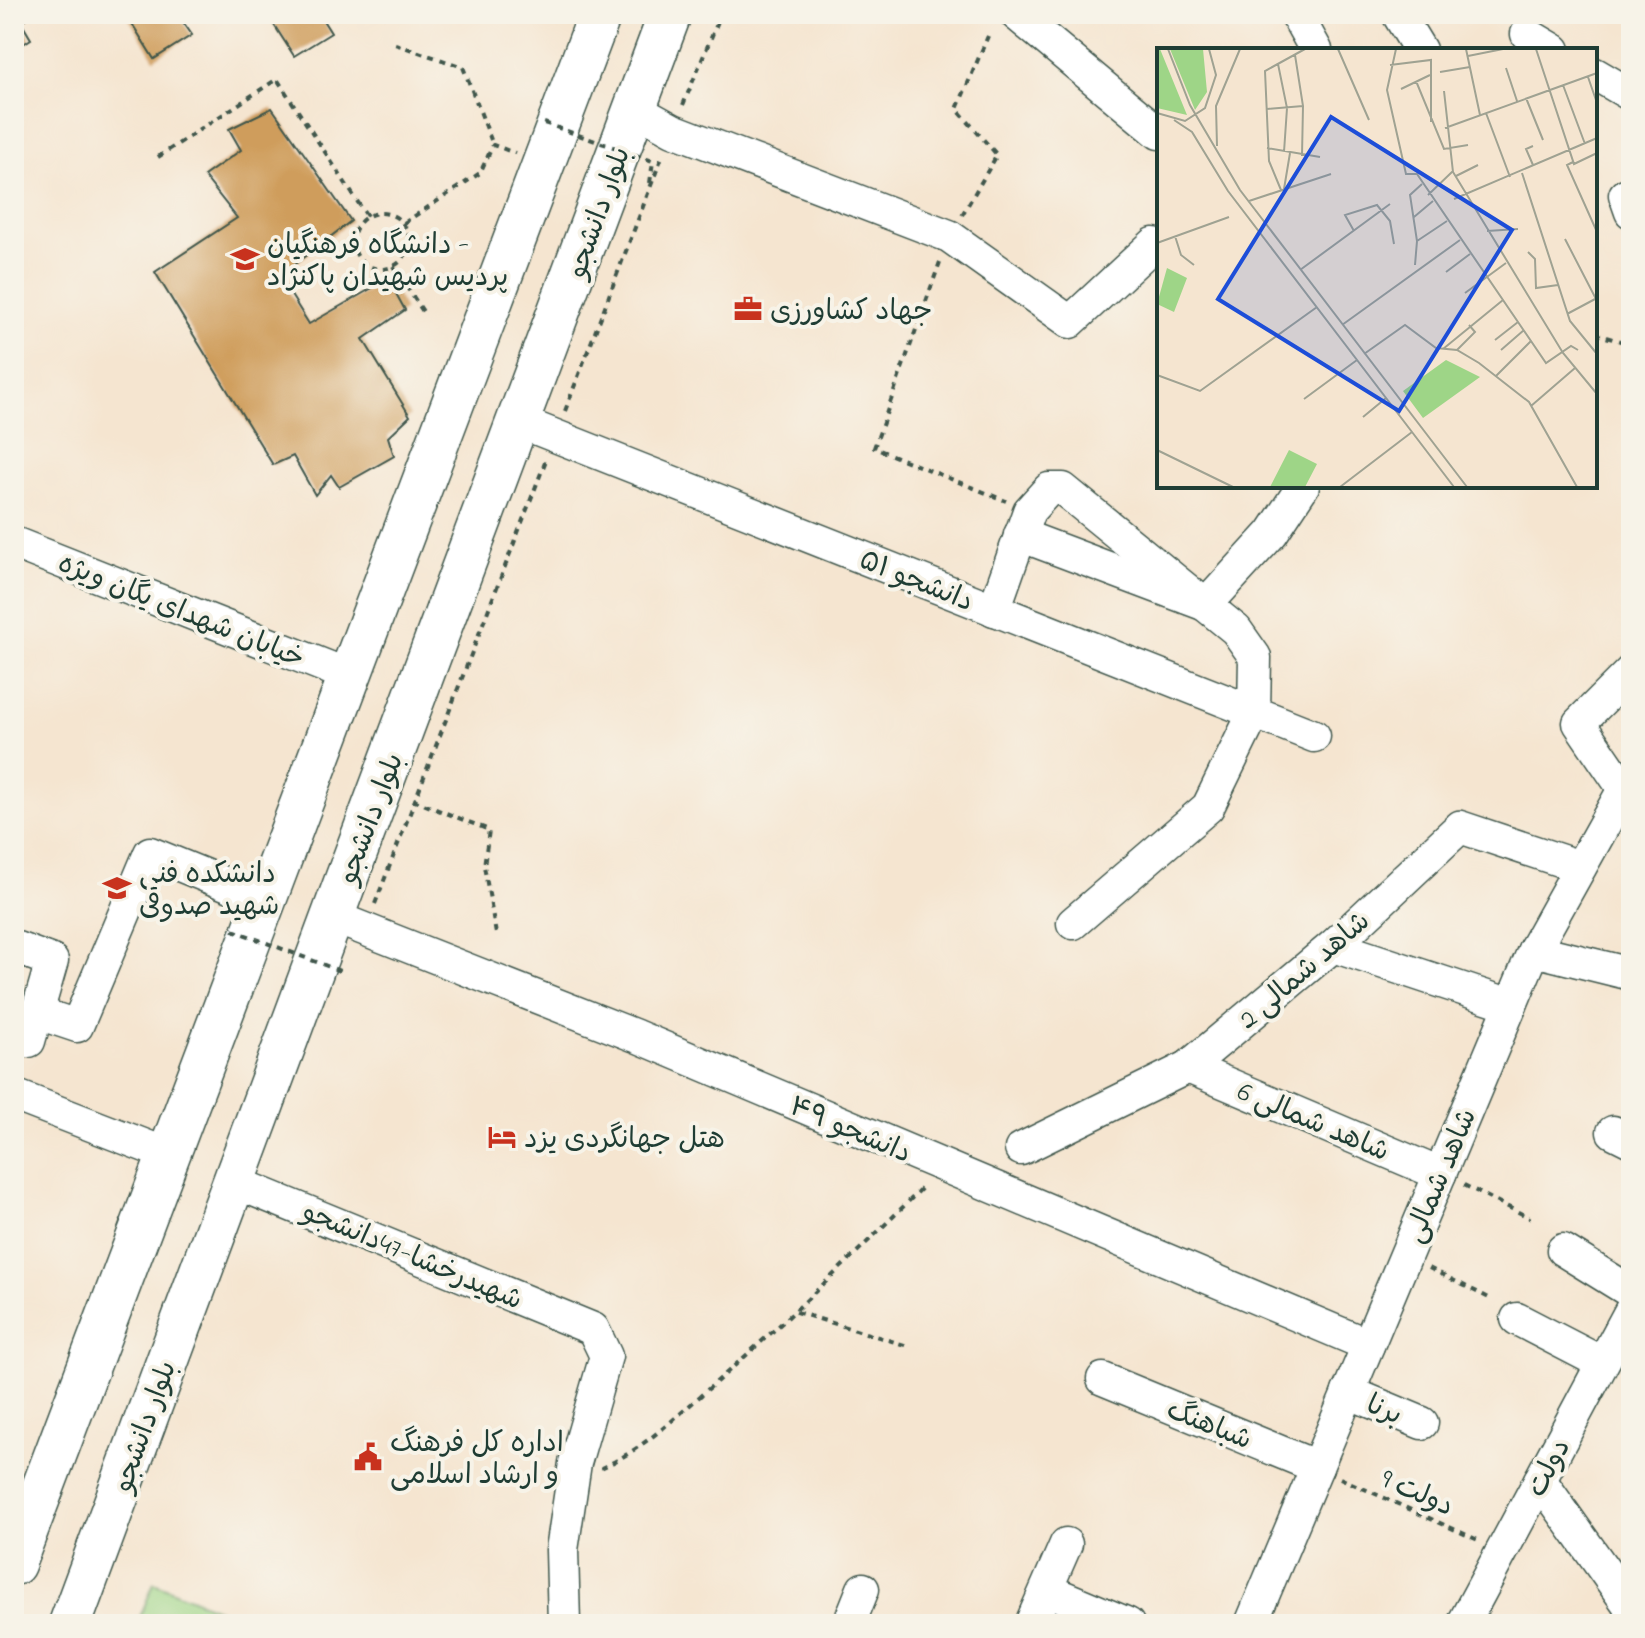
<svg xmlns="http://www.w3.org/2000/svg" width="1645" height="1638" font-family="'Indie Flower','Playpen Sans Arabic',sans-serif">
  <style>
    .green { fill: #9ed587; stroke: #5e895e; stroke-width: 2 }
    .building { fill: #cf9d5c }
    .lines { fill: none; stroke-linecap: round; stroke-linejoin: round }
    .minor-casing { stroke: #3f564b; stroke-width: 35 }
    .major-casing { stroke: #3f564b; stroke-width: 45 }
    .path { stroke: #3f564b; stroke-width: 4; stroke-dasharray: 6 6; stroke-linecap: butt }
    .minor { stroke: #fff; stroke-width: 32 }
    .major { stroke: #fff; stroke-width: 42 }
    .path-bridge { stroke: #3f564b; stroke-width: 4; stroke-dasharray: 6 6; stroke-linecap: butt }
    .labels { text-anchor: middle; stroke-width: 8; stroke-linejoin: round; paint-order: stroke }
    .street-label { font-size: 28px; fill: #1f3d34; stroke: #f7f3e8 }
    .poi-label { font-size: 28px; fill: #1f3d34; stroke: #f7f3e8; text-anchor: start }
    .inset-road { fill: none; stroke: #9fa292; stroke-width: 2 }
    .view { fill: #1d4ed8; fill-opacity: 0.15; stroke: #1d4ed8; stroke-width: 4 }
    .inset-edge { fill: none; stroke: #1f3d34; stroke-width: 4 }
  </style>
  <rect width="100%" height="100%" fill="#f7f3e8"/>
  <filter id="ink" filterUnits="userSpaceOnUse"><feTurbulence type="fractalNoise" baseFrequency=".0125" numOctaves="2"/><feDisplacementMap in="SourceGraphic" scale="16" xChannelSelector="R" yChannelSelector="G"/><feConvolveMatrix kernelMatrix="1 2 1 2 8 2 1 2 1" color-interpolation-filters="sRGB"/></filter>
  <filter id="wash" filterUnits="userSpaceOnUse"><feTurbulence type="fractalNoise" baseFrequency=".006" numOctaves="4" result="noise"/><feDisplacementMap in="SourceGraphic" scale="32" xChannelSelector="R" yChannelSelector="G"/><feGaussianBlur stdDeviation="1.8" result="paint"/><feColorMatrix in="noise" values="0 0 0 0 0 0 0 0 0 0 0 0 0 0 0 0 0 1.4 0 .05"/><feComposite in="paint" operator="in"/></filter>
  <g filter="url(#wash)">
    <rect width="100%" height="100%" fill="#f5e5d0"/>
    <!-- green -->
    <path class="green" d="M154 1583 253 1624H137Z"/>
    <g id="blocks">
      <!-- building -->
      <g class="building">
        <path d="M14 14H34L21 22 31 39 14 50Z"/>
        <path d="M126 14H189L181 19 192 35 154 59Z"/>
        <path d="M267 14H319L331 33 294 56Z"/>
        <path d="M272 108 351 221 279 276 309 324 388 279 405 310 363 339 410 416 388 437 394 456 339 487 331 475 315 495 293 456 273 465 155 272 237 218 204 176 241 150 229 129Z"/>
      </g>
    </g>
  </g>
  <g filter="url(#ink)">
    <use href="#blocks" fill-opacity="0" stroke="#3f564b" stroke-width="2"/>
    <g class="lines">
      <defs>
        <g id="minor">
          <path d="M1016 14 1159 133"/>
          <path d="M1296 14 1316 50"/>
          <path d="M1398 14 1420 50"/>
          <path d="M1527 34 1554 50"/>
          <path d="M1595 74 1631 95"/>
          <path d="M635 109 673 130 949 236 1070 322 1154 244 1159 247"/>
          <path d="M1625 195 1631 212"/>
          <path d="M520 422 1314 736"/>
          <path d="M1020 535 1206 605 1272 533 1303 486"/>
          <path d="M14 543 350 676"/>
          <path d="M994 610 1029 511 1049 489H1063L1236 630 1255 657 1254 713 1208 807 1073 923"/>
          <path d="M331 916 636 1036 1368 1345"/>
          <path d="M1333 946 1511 1005"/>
          <path d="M14 947 52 961 29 1041"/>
          <path d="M1534 950 1631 974"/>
          <path d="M38 1013 77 1026 150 853 265 900"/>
          <path d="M1188 1067 1440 1174"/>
          <path d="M14 1095 169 1155"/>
          <path d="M1613 1132 1631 1141"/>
          <path d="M1021 1149 1188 1067 1333 946 1460 827 1580 867"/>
          <path d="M232 1181 593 1329 606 1356 575 1463 562 1550 564 1624"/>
          <path d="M1563 1250 1631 1292"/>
          <path d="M1517 1319 1602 1363"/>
          <path d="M1103 1379 1317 1467"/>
          <path d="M1348 1392 1422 1423"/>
          <path d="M1540 1480 1631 1608"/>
          <path d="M1047 1590 1128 1624"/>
          <path d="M849 1624 863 1589"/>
          <path d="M1031 1624 1066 1544"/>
          <path d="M1251 1624 1534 950 1624 789 1579 723 1631 671"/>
          <path d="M1463 1624 1631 1310"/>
        </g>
        <g id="major">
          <path d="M14 1564 600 14"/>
          <path d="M70 1624C267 1086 470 551 670 14"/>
        </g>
      </defs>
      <!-- minor casing -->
      <use href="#minor" class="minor-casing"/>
      <!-- major casing -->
      <use href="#major" class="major-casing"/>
      <!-- path -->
      <g class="path">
        <path d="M395 44 463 67 493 145"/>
        <path d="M683 105 721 14"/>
        <path d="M158 157 277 79 367 216"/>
        <path d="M650 183 653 161"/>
        <circle cx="381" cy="241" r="28"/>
        <path d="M962 215 997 155 957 109 988 36"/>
        <path d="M404 223 480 173 493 145 515 153"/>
        <path d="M940 262 874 448 1006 501"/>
        <path d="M393 266 424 313"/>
        <path d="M1595 334 1631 344"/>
        <path d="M565 411 663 154"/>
        <path d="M413 800 489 830 484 866 496 934"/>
        <path d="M375 904 546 460"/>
        <path d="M1464 1185 1530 1218"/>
        <path d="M1429 1268 1491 1299"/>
        <path d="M796 1312 908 1346"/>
        <path d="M601 1468C643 1450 679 1414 714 1384 787 1320 856 1254 924 1186"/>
        <path d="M1340 1478 1478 1540"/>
      </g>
      <!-- minor -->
      <use href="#minor" class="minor"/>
      <!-- major -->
      <use href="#major" class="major"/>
      <!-- path-bridge -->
      <g class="path-bridge">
        <path d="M544 123 653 161"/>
        <path d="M233 930 340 971"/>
      </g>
    </g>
  </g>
  <!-- icons -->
  <defs>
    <symbol id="university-bare" viewBox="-9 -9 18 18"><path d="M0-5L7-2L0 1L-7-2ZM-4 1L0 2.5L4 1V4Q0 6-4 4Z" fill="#c8321e" stroke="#f7f3e8" stroke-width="2.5" paint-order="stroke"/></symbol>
    <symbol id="office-bare" viewBox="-9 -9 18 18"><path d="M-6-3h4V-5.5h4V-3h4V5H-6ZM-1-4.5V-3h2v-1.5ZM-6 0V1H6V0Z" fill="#c8321e" stroke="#f7f3e8" stroke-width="2.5" paint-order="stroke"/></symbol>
    <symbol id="hotel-bare" viewBox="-9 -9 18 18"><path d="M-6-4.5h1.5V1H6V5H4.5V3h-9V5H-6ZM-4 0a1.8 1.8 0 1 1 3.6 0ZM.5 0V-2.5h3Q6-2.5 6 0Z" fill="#c8321e" stroke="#f7f3e8" stroke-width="2.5" paint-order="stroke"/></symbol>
    <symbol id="civic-bare" viewBox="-9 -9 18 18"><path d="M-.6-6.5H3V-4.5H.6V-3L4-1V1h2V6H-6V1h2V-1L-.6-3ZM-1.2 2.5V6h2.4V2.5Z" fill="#c8321e" stroke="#f7f3e8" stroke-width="2.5" paint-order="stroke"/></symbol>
  </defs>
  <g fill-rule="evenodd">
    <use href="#university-bare" x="225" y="239" width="40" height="40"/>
    <use href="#office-bare" x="728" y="289" width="40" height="40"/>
    <use href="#university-bare" x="97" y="868" width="40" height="40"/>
    <use href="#hotel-bare" x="482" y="1117" width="40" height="40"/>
    <use href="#civic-bare" x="348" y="1437" width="40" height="40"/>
  </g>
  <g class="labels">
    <!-- street labels -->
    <g class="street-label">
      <text transform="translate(597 212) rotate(-70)" y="10">بلوار دانشجو</text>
      <text transform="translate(917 579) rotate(22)" y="10">دانشجو ۵۱</text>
      <text transform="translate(182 609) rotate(22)" y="10">خیابان شهدای یگان ویژه</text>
      <text transform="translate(369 818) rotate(-69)" y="10">بلوار دانشجو</text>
      <text transform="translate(1303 969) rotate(-41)" y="10">شاهد شمالی 2</text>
      <text transform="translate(1314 1120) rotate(23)" y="10">شاهد شمالی 6</text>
      <text transform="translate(851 1128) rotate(23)" y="10">دانشجو ۴۹</text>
      <text transform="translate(1439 1175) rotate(-67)" y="10">شاهد شمالی</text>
      <text transform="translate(413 1254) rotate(23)" y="10">شهیدرخشا-47دانشجو</text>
      <text transform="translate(1385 1408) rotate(23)" y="10">برنا</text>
      <text transform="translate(1210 1423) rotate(22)" y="10">شباهنگ</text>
      <text transform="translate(143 1426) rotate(-70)" y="10">بلوار دانشجو</text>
      <text transform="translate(1547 1467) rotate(-62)" y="10">دولت</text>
      <text transform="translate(1418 1491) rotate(24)" y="10">دولت 9</text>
    </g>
    <!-- poi labels -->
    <g class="poi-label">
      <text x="267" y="253">دانشگاه فرهنگیان -<tspan x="267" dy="32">پردیس شهیدان پاکنژاد</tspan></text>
      <text x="770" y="319">جهاد کشاورزی</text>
      <text x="139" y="882">دانشکده فنی<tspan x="139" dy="32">شهید صدوقی</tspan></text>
      <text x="524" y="1147">هتل جهانگردی یزد</text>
      <text x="390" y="1451">اداره کل فرهنگ<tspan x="390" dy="32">و ارشاد اسلامی</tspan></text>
    </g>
  </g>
  <!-- overview -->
  <g transform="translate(1157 48)">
    <rect width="440" height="440" fill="#f5e5d0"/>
    <path d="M0 1H3L30 67 0 60ZM13 1H46L50 44 38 62ZM10 220 30 230 17 264 0 256ZM289 312 323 329 266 370 246 343ZM132 402 160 416 148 439H113Z" fill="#9ed587"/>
    <path class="inset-road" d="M11 1 33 57 83 142 310 439M181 1 212 72M239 1 230 42 249 126H260L389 315 414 298 421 302M309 1 323 67M379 1 417 116 440 105M138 7 146 58 145 108M311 8 346 1M121 16 130 60 127 104M233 17 274 12V74M349 20 360 53M283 24 313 19M431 29 440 55M259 33 287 101 311 97M406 37 428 96M244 41 273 27M287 43 296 124 406 305 440 346M369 50 386 92M110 61 146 58M0 65 28 73 48 60 59 27 52 1M329 65 353 129M17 72 35 84 71 143 297 439M288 80 440 25M60 98 59 58 83 1M376 98 369 101 376 117M110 100 163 109M416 114 410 117 440 184M365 125 413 273 440 306M299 128 321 117M127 141 133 105M124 142 112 113 108 23 148 1M271 147 296 123M297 151 440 90M92 153 174 126M257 169 276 153M197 183 188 167 220 157 233 173 237 196M330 183 361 181M18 188 24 207 37 217M408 191 439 251M260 193 290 173M0 195 72 169M371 204 378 211 379 240 401 237M258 217 260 193 253 147 265 136M143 222 233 156M289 224 313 206M308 245 349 215M410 266 440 250M185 277 303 192M338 292 361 274M286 301 346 252M300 302 318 284 312 277M344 302 367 282M207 306 248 277 279 300 300 302 322 315 372 354 420 439M0 327 43 343 160 259M339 328 374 293M147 351 200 312M374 358 418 320M206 369 229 350M0 402 76 439M183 439 255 384"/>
    <path class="view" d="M174 69 355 182 242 363 61 251Z"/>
    <rect width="440" height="440" class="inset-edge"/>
  </g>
  <!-- margin -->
  <rect width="1645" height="1638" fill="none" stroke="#f7f3e8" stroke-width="48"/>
</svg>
